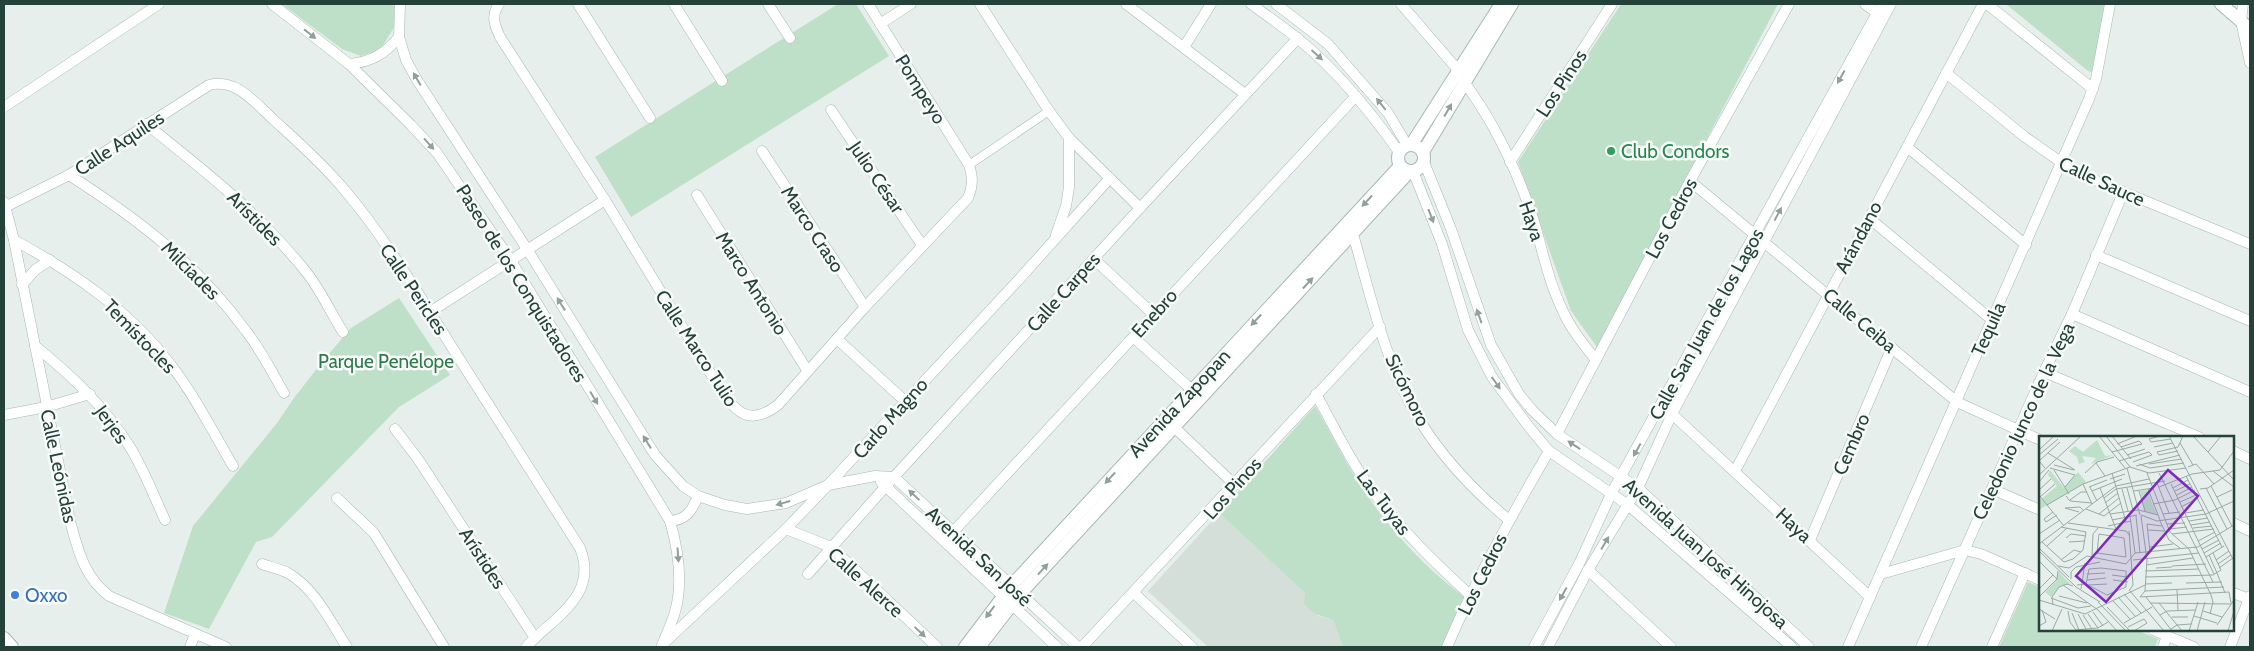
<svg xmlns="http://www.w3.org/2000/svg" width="2254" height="651" font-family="Cabin,sans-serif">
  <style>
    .built { fill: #d4dfda }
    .park { fill: #bfe0c8 }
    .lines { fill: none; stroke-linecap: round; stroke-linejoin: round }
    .pedestrian-casing { stroke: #a8b8b2; stroke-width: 9 }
    .minor-casing { stroke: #a8b8b2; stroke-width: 11 }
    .tertiary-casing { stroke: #a8b8b2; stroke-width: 14 }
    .pedestrian { stroke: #fff; stroke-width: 8 }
    .minor { stroke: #fff; stroke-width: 10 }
    .tertiary { stroke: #fff; stroke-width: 12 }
    .oneway { fill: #92a09c }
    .leisure-dot { fill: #2e9e5b; stroke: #f7fbf9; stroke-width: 2 }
    .shop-dot { fill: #3f7fe0; stroke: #f7fbf9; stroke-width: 2 }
    .labels { text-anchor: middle; stroke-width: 5; stroke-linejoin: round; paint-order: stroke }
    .street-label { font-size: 19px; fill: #24423a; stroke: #f7fbf9 }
    .leisure-label { font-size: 19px; fill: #27864d; stroke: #f7fbf9; text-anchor: start }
    .park-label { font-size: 19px; fill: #2d7a4b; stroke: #f7fbf9 }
    .shop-label { font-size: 19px; fill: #366cbe; stroke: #f7fbf9; text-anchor: start }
    .inset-road { fill: none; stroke: #98aaa4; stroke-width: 1 }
    .view { fill: #7b2cbf; fill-opacity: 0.15; stroke: #7b2cbf; stroke-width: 2.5 }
    .inset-edge { fill: none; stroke: #24423a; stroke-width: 2.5 }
  </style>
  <rect width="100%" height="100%" fill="#e6efeb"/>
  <!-- built -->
  <path class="built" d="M1219 513 1305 593 1318 616 1333 620 1343 647H1208L1148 591Z"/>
  <!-- park -->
  <g class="park">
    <path d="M282 4H394V27L381 49 361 56 342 49Z"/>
    <path d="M838 4H856L889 56 631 217 595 157Z"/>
    <path d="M1621 4H1778L1597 347 1571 311 1518 162Z"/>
    <path d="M2006 4H2105L2094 73 2088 71Z"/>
    <path d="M399 298 450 375 399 407 272 537 256 542 209 629 164 613 193 526 277 423 294 398 322 362 351 328Z"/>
    <path d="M1315 406C1330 431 1343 458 1359 483 1385 524 1425 569 1465 597L1443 647H1343L1333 620C1321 616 1311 614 1304 603L1305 593 1219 513Z"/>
    <path d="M2028 582 2040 587V630H2136L2158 639 2155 647H1999Z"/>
  </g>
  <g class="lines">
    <defs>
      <path id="pedestrian" d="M969 165 1049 111"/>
      <g id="minor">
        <path d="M272 4 349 64 411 125 437 153 510 259 670 521C678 549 683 579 676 608 673 621 667 633 662 645"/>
        <path d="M400 4 399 37 406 60 417 80 527 249 655 455 683 486 698 496 725 505 747 509 786 503 828 485 875 476 894 477 1078 647"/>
        <path d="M499 4C491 16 494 24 500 37L605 200 720 389C737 414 750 426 778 405L865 307 968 198C973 186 973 177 969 165L868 4"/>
        <path d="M578 4 650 118"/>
        <path d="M674 4 722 81"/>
        <path d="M768 4 790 38"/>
        <path d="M980 4 1049 111 1069 138V187L1066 206 1056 235"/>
        <path d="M1126 4 1245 94"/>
        <path d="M1251 4C1266 15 1282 26 1297 38 1337 70 1370 111 1399 152"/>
        <path d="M1276 4 1328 44 1388 113 1407 145"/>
        <path d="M1401 4 1458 70"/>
        <path d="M1865 4 1877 13"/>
        <path d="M1987 4 2093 89"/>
        <path d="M2243 4 2241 21 2250 63"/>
        <path d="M880 24 911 4"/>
        <path d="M1184 47 1211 4"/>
        <path d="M349 64C371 62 385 54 399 37"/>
        <path d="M1946 73 2025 137 2075 172 2250 244"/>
        <path d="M1464 82C1494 122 1517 171 1533 218 1542 248 1548 280 1562 309 1570 328 1583 344 1596 360"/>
        <path d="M4 107 159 4"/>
        <path d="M831 110 922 245"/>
        <path d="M146 124C204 170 261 215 307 273 321 291 331 313 343 332"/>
        <path d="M1069 138 1140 208"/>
        <path d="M1907 147 2026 245"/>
        <path d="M762 151 865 307"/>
        <path d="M1424 162 1451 229 1491 345 1519 394 1532 410 1557 434 1638 488 1809 647"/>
        <path d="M1510 162 1612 4"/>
        <path d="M1413 171 1442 244 1468 330 1492 377 1529 427 1549 451 1628 505 1792 647"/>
        <path d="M69 175C138 219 197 264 246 331 261 350 272 372 284 393"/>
        <path d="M1690 181 1957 402 2040 440"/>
        <path d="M697 195 807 370"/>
        <path d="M4 202 14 240 70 521C78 550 84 577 109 596L226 647"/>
        <path d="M7 206 69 175 209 85C237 78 255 103 275 121 298 142 322 163 342 187 387 239 425 305 462 363 501 425 541 486 580 548 599 596 554 617 526 647"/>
        <path d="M1869 218 1992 320"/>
        <path d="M1353 234C1371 297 1385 364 1420 421 1443 458 1475 492 1509 520"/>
        <path d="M14 240C73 272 130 311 171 365 195 396 213 432 233 466"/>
        <path d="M2096 255 2250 321"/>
        <path d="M1094 259 1153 314"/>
        <path d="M22 285 35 270 50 260"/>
        <path d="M430 312 605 200"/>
        <path d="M2072 314 2250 392"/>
        <path d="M1133 337 1191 389"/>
        <path d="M837 339 905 401"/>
        <path d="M35 346C71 375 103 405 128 444 143 467 153 494 165 520"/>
        <path d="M2044 372 2199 437"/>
        <path d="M1316 394C1334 427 1351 462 1374 493 1402 531 1435 563 1470 595"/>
        <path d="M1672 414 1870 597"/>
        <path d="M4 415 46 407 90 394"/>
        <path d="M1174 427 1235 485"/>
        <path d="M395 429 418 459 535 638"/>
        <path d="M1557 434 1690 181 1789 4"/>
        <path d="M2233 451 2250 459"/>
        <path d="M1735 471 1983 4"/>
        <path d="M881 482 1057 647"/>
        <path d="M1992 489 2040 510"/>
        <path d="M337 498 374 533 444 647"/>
        <path d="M670 521C686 520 692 511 698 496"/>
        <path d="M2233 523 2250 531"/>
        <path d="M786 529 831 547 937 647"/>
        <path d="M953 532 1356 96"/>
        <path d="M1810 540 1892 347"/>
        <path d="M262 564C270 567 280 569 288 573 315 588 331 623 347 647"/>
        <path d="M1588 570 1671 647"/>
        <path d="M808 574 894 477 1140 208 1298 38"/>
        <path d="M1881 574 1965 550 1981 554 2040 580"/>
        <path d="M1134 593 1192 647"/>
        <path d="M2233 593 2249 599"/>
        <path d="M2153 630 2194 647"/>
        <path d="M664 643 786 529 828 485 1022 276 1110 178"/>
        <path d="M190 647 195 634"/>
        <path d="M1082 647 1380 327"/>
        <path d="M1447 647C1476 579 1512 515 1549 451"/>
        <path d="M1534 647 1579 564 1611 494 1882 4"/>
        <path d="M1548 647 1588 570 1638 488 1672 414 1891 4"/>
        <path d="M1848 647 2089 99 2096 79 2110 4"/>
        <path d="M1921 647 2044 372 2072 314 2123 193"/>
        <path d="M1992 647 2025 573"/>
        <path d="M2163 647 2167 636"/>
        <path d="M2230 647 2250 596"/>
      </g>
      <g id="tertiary">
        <path d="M2221 4 2250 29"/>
        <circle cx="1411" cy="158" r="13"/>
        <path d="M1411 145 1501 4"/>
        <path d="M1423 152 1512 4"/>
        <path d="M4 638 12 647"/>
        <path d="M965 647 1011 586 1400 166"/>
        <path d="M979 647 1020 594 1410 171"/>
      </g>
    </defs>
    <!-- pedestrian casing -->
    <use href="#pedestrian" class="pedestrian-casing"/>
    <!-- minor casing -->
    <use href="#minor" class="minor-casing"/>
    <!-- tertiary casing -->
    <use href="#tertiary" class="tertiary-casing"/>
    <!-- pedestrian -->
    <use href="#pedestrian" class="pedestrian"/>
    <!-- minor -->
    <use href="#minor" class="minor"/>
    <!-- tertiary -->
    <use href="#tertiary" class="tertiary"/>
  </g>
  <!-- one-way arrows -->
  <defs><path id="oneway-solid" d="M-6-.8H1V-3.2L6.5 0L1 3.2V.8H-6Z" transform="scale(1.25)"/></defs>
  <g class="oneway">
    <use href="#oneway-solid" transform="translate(310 34) rotate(38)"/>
    <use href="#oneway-solid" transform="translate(1317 55) rotate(42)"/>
    <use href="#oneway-solid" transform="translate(1841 77) rotate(119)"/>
    <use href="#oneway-solid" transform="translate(417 79) rotate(-120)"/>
    <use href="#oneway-solid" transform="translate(1381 104) rotate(-129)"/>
    <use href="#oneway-solid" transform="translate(1448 110) rotate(-60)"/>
    <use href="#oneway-solid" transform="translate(429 144) rotate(48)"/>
    <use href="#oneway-solid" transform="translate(1367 201) rotate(133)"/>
    <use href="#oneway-solid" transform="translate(1778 214) rotate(-62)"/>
    <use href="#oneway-solid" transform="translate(1431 216) rotate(69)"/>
    <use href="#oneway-solid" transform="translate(1308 283) rotate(-47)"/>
    <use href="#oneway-solid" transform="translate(561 304) rotate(-122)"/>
    <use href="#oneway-solid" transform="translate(1479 316) rotate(-110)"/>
    <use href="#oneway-solid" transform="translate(1256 320) rotate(133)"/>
    <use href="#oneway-solid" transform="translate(1496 383) rotate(55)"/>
    <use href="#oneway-solid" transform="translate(594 398) rotate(59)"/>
    <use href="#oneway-solid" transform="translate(647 442) rotate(-122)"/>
    <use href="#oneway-solid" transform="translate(1574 445) rotate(-147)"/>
    <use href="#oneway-solid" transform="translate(1637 450) rotate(119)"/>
    <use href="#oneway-solid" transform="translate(1110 478) rotate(133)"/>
    <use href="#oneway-solid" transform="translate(914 495) rotate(-137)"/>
    <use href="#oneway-solid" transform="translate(783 503) rotate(164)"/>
    <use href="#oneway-solid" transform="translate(1605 543) rotate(-59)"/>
    <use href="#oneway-solid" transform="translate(678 555) rotate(86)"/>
    <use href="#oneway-solid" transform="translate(1043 569) rotate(-48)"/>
    <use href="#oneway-solid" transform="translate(1563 594) rotate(119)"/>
    <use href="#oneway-solid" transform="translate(990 612) rotate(126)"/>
    <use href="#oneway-solid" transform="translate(920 632) rotate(43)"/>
  </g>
  <!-- markers -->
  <circle class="leisure-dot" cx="1611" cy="151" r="5"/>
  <circle class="shop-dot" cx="15" cy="595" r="5"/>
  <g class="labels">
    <!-- street labels -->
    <g class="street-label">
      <text transform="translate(1561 83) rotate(-57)" y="7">Los Pinos</text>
      <text transform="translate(921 89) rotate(58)" y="7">Pompeyo</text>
      <text transform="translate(119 143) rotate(-33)" y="7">Calle Aquiles</text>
      <text transform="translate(877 177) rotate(56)" y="7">Julio César</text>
      <text transform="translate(2102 181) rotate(25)" y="7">Calle Sauce</text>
      <text transform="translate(255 218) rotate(45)" y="7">Arístides</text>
      <text transform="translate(1671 218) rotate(-62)" y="7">Los Cedros</text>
      <text transform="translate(1532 221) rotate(71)" y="7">Haya</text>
      <text transform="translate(813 229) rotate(57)" y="7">Marco Craso</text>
      <text transform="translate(1858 237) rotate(-62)" y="7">Arándano</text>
      <text transform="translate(191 270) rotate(45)" y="7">Milcíades</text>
      <text transform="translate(522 283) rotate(58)" y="7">Paseo de los Conquistadores</text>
      <text transform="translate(752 283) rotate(58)" y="7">Marco Antonio</text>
      <text transform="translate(414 289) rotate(56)" y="7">Calle Pericles</text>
      <text transform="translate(1063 292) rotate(-48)" y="7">Calle Carpes</text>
      <text transform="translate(1154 313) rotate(-48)" y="7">Enebro</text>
      <text transform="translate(1860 320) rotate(40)" y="7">Calle Ceiba</text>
      <text transform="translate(1706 324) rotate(-61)" y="7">Calle San Juan de los Lagos</text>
      <text transform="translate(1988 329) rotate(-66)" y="7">Tequila</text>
      <text transform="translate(140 336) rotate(46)" y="7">Temístocles</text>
      <text transform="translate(697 348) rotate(57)" y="7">Calle Marco Tulio</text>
      <text transform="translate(1408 390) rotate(64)" y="7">Sicómoro</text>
      <text transform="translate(1179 403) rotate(-47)" y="7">Avenida Zapopan</text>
      <text transform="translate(890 418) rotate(-48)" y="7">Carlo Magno</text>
      <text transform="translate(2023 421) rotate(-65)" y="7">Celedonio Junco de la Vega</text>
      <text transform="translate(112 424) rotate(54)" y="7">Jerjes</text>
      <text transform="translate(1851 444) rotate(-67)" y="7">Cembro</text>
      <text transform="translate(59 466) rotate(78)" y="7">Calle Leónidas</text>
      <text transform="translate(1232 488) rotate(-48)" y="7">Los Pinos</text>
      <text transform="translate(1384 502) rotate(53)" y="7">Las Tuyas</text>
      <text transform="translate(1794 525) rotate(43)" y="7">Haya</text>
      <text transform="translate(1706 553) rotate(42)" y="7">Avenida Juan José Hinojosa</text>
      <text transform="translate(979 556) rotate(43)" y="7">Avenida San José</text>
      <text transform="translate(483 558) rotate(57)" y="7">Arístides</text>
      <text transform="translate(1482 574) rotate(-64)" y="7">Los Cedros</text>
      <text transform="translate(866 582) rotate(42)" y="7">Calle Alerce</text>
    </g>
    <!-- leisure labels -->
    <g class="leisure-label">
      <text x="1621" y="158">Club Condors</text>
    </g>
    <!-- park labels -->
    <g class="park-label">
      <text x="386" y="368">Parque Penélope</text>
    </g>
    <!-- shop labels -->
    <g class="shop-label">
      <text x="25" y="602">Oxxo</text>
    </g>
  </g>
  <!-- overview -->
  <g transform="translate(2039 436)">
    <rect width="195" height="195" fill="#e6efeb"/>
    <path d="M58 4 66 20 74 19 52 28 57 22 43 20 46 26 40 28 38 21 30 15 36 10 44 16Z" fill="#bfe0c8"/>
    <path d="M11 34 25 52 39 36 47 46 0 74V65L18 50 9 39ZM108 54 118 79 106 75 101 55ZM20 136 31 148 21 150 12 161 6 156 17 145Z" fill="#bfe0c8"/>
    <path class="inset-road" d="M60 0 86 32M67 0 91 31M73 0 92 23M121 0 110 3 112 6 132 3M130 0 195 125M154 0 195 44M141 7 154 29M78 8 98 0M115 11 134 7M0 14 15 0M139 15 120 19 118 16 139 11 144 0M73 16 103 8 100 5 82 11M169 16 182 0M9 17 36 34M0 19 19 3M88 19 106 13M80 25 110 16 113 19 94 26M57 27 66 40M100 28 111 32 145 27M110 28 143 23M15 29 35 34M97 30 141 19M149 31 157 28 175 48M6 32 0 25 21 6M11 32 36 39M88 32 101 79M15 34 30 58M174 35 195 51M46 37 58 26 75 21M73 37 87 86M108 37 131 96 150 113 172 159 174 166 171 178M120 37 174 146M0 39 42 0M147 40 183 111M71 43 86 38M0 46 10 34M118 47 130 77M44 48 53 68M132 48 175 138M172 50 193 90M26 51 36 39M50 51 68 44M51 51 58 65M120 51 153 38 181 34 195 15M61 52 77 93M88 52 94 74M134 52 149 44M167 52 188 93M83 53 89 75M109 53 121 84M161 53 169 52 195 34M0 54 12 43M53 55 83 43M95 55 114 52M100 55 106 75M136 55 151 48M0 59 25 90M138 59 153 51M27 60 31 65 53 67M1 61 16 48M178 61 193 54M65 62 77 53 126 45M31 64 42 56H48M141 66 157 59M66 67 79 57M114 68 136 64 156 54M8 69 44 48 91 31 110 37 147 32M142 71 159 62M47 73 65 80 82 67M100 74 119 79M14 76 5 83 7 86 18 79M40 76 26 72 41 71 44 74M146 77 165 74M60 78 80 62M71 78 99 74M124 78 141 76M102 79 118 85 167 78 195 65M91 80 96 117M97 80 101 117M73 84 98 79M121 85 130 104 141 112M150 85 169 82M29 87 87 95 91 100M108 88 111 116M108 88 123 90M128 88 146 87M152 89 171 86M69 90 92 85M154 92 173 90M130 93 148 91M109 94 125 95M0 98 21 84M60 98 85 102 87 121 58 117ZM133 98 175 93M27 102 32 98 47 100M159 105 176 96M3 106 25 126 34 123 44 114 47 96 22 91M30 106 46 105M0 108 77 50 110 43M8 110 28 92M111 111 134 108M0 112 30 141M157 112 195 89M163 113 180 104M1 116 37 151 61 166M165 117 182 107M170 119 178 137M53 121 54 98 59 92M167 121 185 110M22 124 35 114 42 116M94 124 160 117M177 124 190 115M0 125 18 143M179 128 192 119M107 129 154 122M19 130 30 132 48 120 87 128 96 117 158 111M133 130 167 128M117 132 133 131M180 132 194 122M106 135 160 133M178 137 186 157M48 138 66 137M73 139 88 141M106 141 174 139 182 134 174 117M32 143V136L37 131 61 126M48 144 67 142M74 144 89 146M147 147 183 146M47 148 50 133 62 132 87 135V151M106 148 133 147M24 149 59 174 78 195M38 149 47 148 68 159 87 151M49 149 68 148M0 153 14 139M42 153 46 127M138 154 139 174M90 155 94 149 90 95M91 155 125 195M106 155 185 151M85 158 102 177M20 160 48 167M0 161 18 143 19 135M79 161 96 180M101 161 190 156 192 167M101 161 106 155 108 124 102 80M107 161 133 195M12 162 39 172 52 170M0 164 46 178 106 149M74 165 91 183M59 166 87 195M111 167 192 168M120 167 143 195M14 169 13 161 20 151 28 148 34 150M68 171 91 195M0 173 16 183M29 175 31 186 37 194 59 192 69 186M164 175 183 181M54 176 64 190M33 177 40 194M39 178 47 193M49 178 59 192M44 179 53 193M121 179 128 175 157 174M155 180 178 187M133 181H149M85 187 113 171M178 189 195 164M0 190 7 186 3 174M89 191 105 183 108 187 95 195M132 193 138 189 152 188M13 195 23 173M150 195 159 166M158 195 166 166M189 195 195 175"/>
    <path class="view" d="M129 34 159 60 67 166 37 140Z"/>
    <rect width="195" height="195" class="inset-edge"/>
  </g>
  <!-- border -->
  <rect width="2254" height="651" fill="none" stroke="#24423a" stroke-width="10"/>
</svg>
